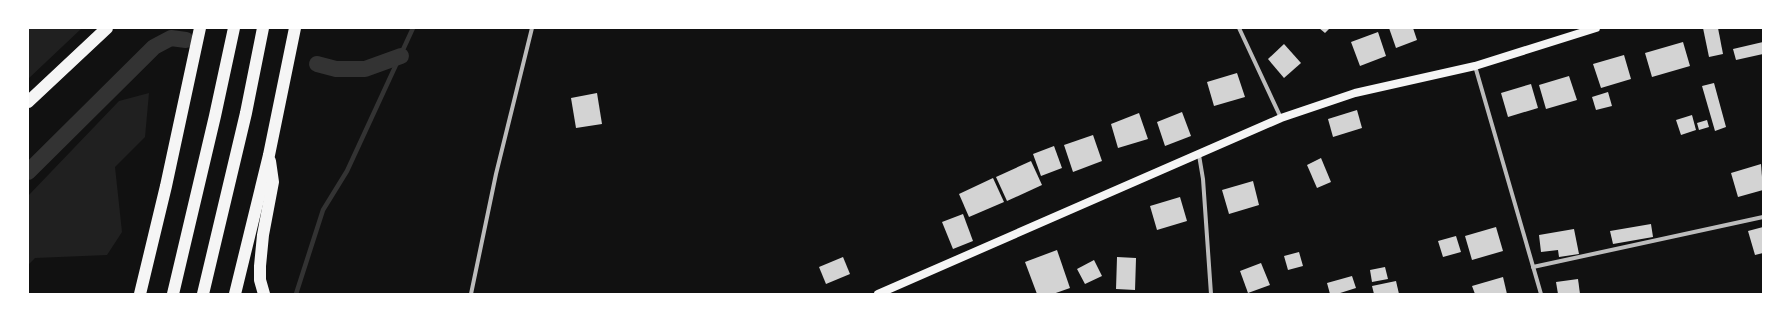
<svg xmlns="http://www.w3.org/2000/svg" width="1791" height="322" font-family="Barlow,sans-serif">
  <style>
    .green { fill: #202020 }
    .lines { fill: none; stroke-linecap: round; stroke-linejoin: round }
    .stream { stroke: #333; stroke-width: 4.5 }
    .canal { stroke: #333; stroke-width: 16 }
    .building { fill: #d3d3d3 }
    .minor { stroke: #bcbcbc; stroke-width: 4 }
    .secondary { stroke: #f5f5f5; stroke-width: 8 }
    .motorway { stroke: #f5f5f5; stroke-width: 12 }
  </style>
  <rect width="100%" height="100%" fill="#111"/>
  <!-- green -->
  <g class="green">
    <path d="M28 28H82L28 79Z"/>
    <path d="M149 93 145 137 115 167 122 232 107 255 35 258 28 265V196L119 101Z"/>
  </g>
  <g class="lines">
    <!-- stream -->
    <path class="stream" d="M296 294 323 210 347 171 413 28"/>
    <!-- canal -->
    <g class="canal">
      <path d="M317 64 336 69H365L401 56"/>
      <path d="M28 172 154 47 171 38 186 40"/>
    </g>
  </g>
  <!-- building -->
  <g class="building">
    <path d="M1319 28H1330L1325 33Z"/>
    <path d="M1389 28H1413L1417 40 1396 48Z"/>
    <path d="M1703 28H1718L1723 54 1709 57Z"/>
    <path d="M1378 32 1386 56 1360 66 1351 42Z"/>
    <path d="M1683 42 1690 66 1652 77 1645 53Z"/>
    <path d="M1763 42V54L1736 60 1733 49Z"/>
    <path d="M1284 44 1301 63 1284 78 1268 59Z"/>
    <path d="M1624 55 1631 79 1601 88 1593 64Z"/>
    <path d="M1237 73 1245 97 1214 106 1207 82Z"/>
    <path d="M1569 76 1577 100 1546 109 1539 85Z"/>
    <path d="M1714 83 1726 127 1715 131 1702 86Z"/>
    <path d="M1531 84 1538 108 1508 117 1501 93Z"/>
    <path d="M1608 92 1612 106 1596 110 1592 97Z"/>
    <path d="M597 93 602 124 576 128 571 98Z"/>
    <path d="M1357 110 1362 128 1333 137 1328 119Z"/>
    <path d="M1182 112 1191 136 1165 146 1157 122Z"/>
    <path d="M1139 113 1148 139 1118 148 1111 124Z"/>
    <path d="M1692 115 1696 130 1681 135 1676 120Z"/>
    <path d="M1707 120 1709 127 1699 130 1697 123Z"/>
    <path d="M1093 135 1102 161 1073 172 1064 145Z"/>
    <path d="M1054 146 1062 168 1041 176 1033 154Z"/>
    <path d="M1321 158 1331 182 1317 188 1307 165Z"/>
    <path d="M1031 161 1042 185 1007 201 996 177Z"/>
    <path d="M1761 164 1763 190 1738 197 1731 173Z"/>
    <path d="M993 178 1004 202 969 217 959 194Z"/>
    <path d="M1253 181 1259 205 1229 214 1222 190Z"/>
    <path d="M1180 197 1187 221 1157 230 1150 206Z"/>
    <path d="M963 214 973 241 953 249 942 222Z"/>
    <path d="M1651 224 1653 237 1613 244 1610 231Z"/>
    <path d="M1496 227 1503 251 1472 260 1465 236Z"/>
    <path d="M1763 227V253L1755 255 1748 231Z"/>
    <path d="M1574 229 1579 254 1559 257 1558 250 1541 252 1539 235Z"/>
    <path d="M1456 236 1461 252 1443 257 1438 241Z"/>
    <path d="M1057 250 1070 288 1053 294H1037L1025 262Z"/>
    <path d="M1299 252 1303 266 1288 270 1284 256Z"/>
    <path d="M843 257 850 274 826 284 819 267Z"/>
    <path d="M1117 257 1136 258 1135 290 1116 289Z"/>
    <path d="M1094 260 1102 276 1085 284 1077 269Z"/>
    <path d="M1261 263 1270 285 1248 293 1240 271Z"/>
    <path d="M1385 267 1388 279 1372 282 1370 270Z"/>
    <path d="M1352 276 1356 288 1337 294H1330L1327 283Z"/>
    <path d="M1503 277 1507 294H1475L1472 286Z"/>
    <path d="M1578 279 1580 294H1558L1556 282Z"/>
    <path d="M1396 281 1399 294H1374L1372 286Z"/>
  </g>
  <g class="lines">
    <!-- minor -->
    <g class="minor">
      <path d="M1239 28 1281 118"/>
      <path d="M1475 66 1541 294"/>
      <path d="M1199 155 1203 179 1211 294"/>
      <path d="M1533 267 1763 217"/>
      <path d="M471 294 496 174 532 28"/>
    </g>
    <!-- secondary -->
    <path class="secondary" d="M878 294 1281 118 1355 93 1475 66 1596 28"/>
    <!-- motorway -->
    <g class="motorway">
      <path d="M28 102 107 28"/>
      <path d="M140 294 166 186 200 28"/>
      <path d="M173 294 215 116 234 28"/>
      <path d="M203 294 246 113 263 28"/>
      <path d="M235 294 269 155 295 28"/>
      <path d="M264 294 260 280V266L263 235 273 182 270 161"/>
    </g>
  </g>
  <!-- border -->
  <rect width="1791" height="322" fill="none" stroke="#ffffff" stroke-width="58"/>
</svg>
